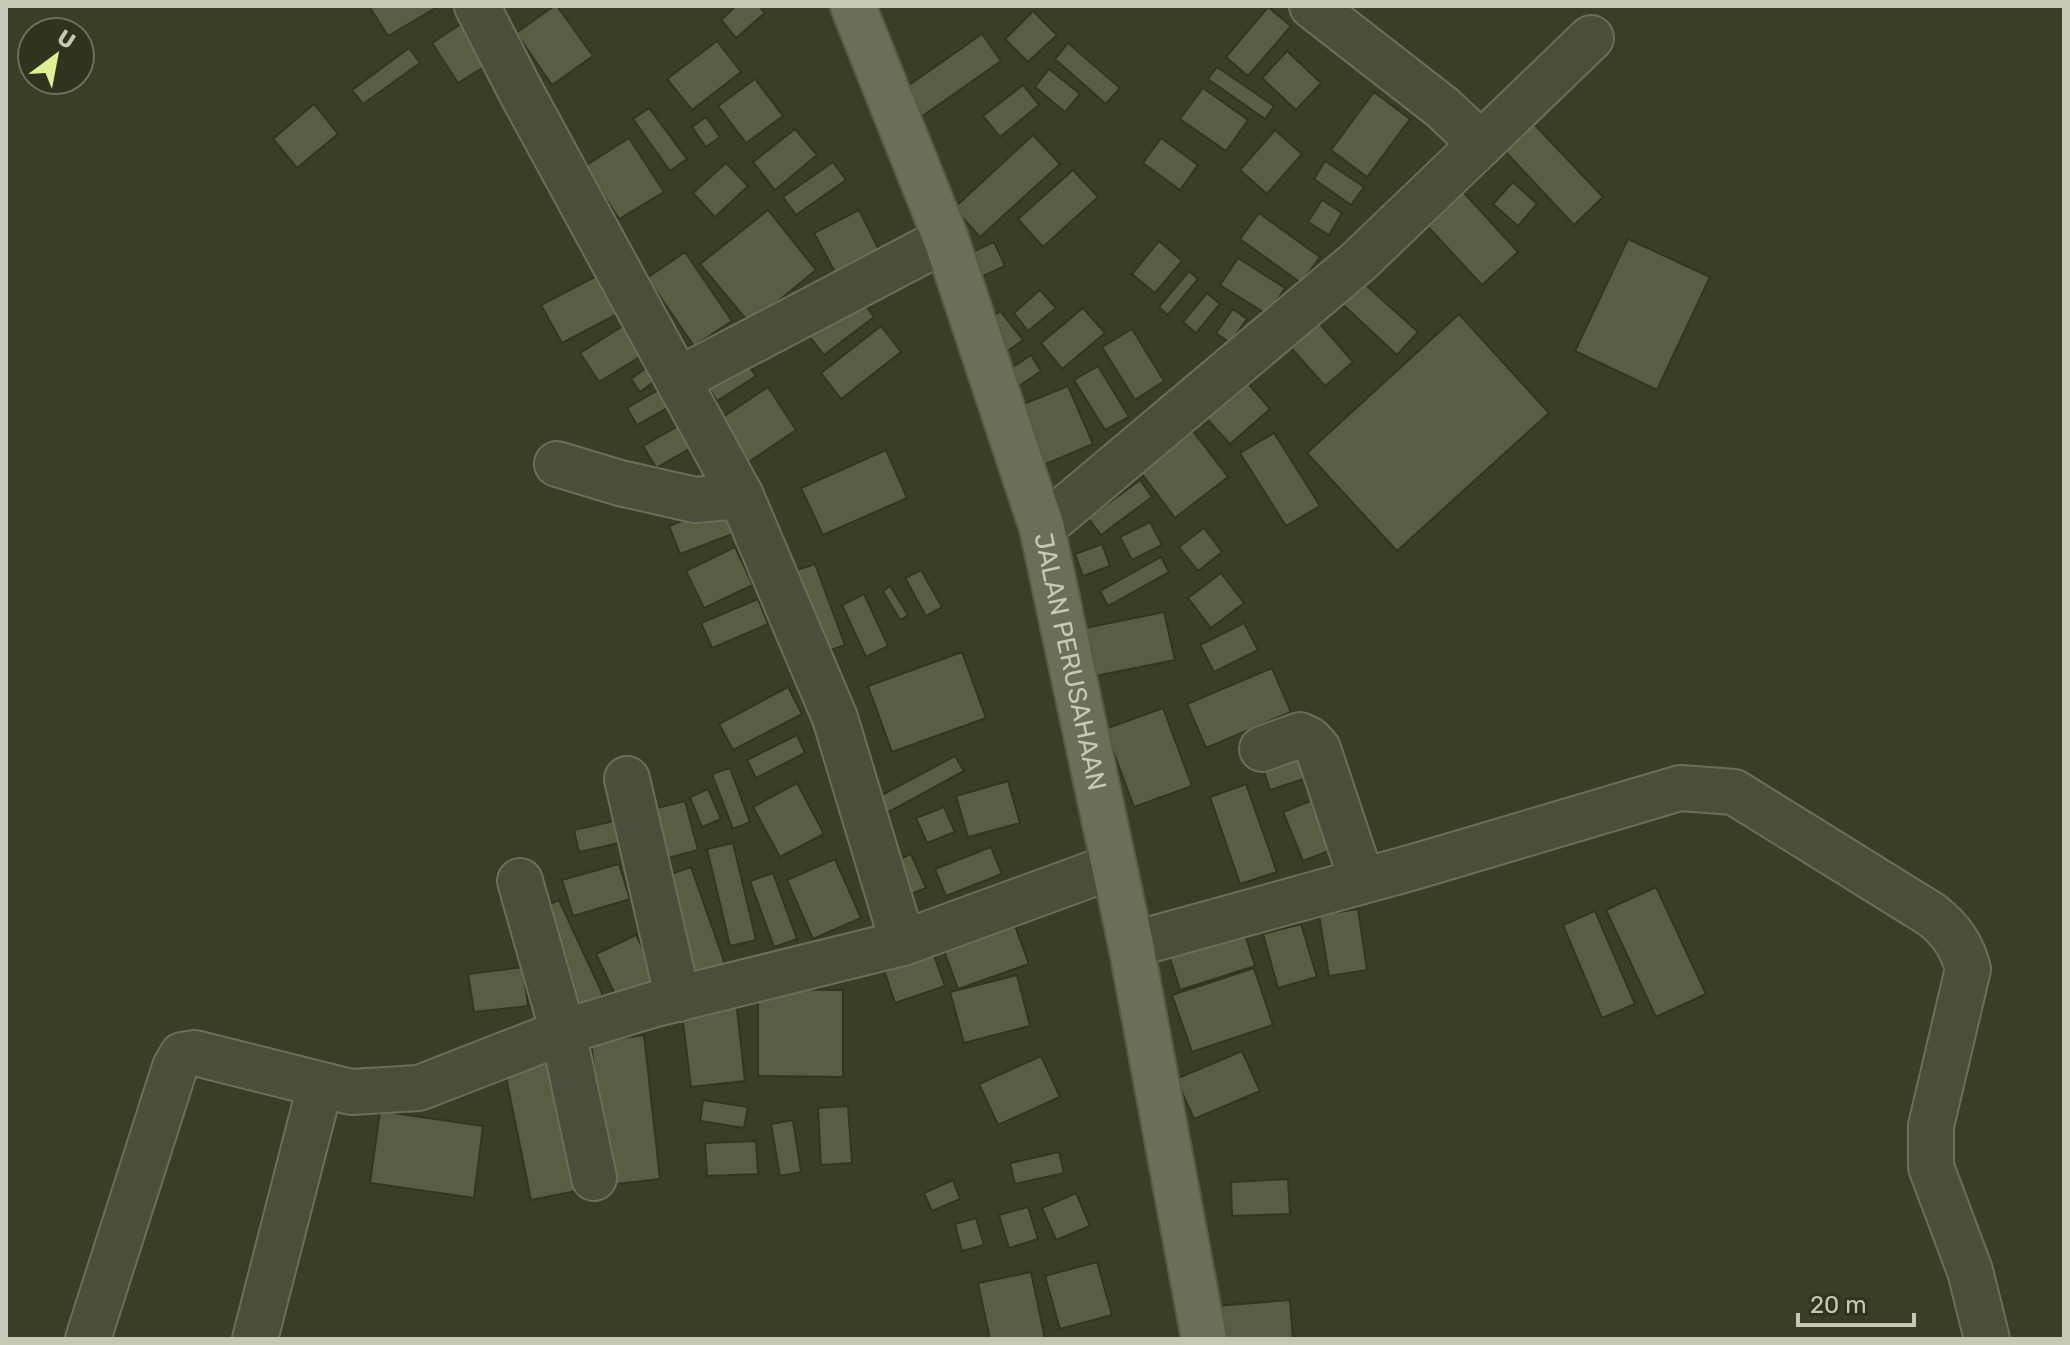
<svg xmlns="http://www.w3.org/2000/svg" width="2070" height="1345" font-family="Rubik,sans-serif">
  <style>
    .building { fill: #595d43; stroke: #323521; stroke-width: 2 }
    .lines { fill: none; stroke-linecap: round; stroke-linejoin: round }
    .minor-casing { stroke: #6b6e5b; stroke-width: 48 }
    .major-casing { stroke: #575a47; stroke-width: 48 }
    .minor { stroke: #4b4e3b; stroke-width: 44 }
    .major { stroke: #6b6e59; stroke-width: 44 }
    .labels { text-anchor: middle; stroke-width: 7; stroke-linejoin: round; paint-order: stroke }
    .street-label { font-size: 26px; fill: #c5c9b7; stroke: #30331f }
  </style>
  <rect width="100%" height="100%" fill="#3b3e27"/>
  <!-- building -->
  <g class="building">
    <path d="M369 6H439L388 36Z"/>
    <path d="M554 6H557L593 56 552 85 516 33Z"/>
    <path d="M736 6H759L765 13 736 38 721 20Z"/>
    <path d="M1268 7 1291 26 1248 76 1226 57Z"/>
    <path d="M1033 11 1057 35 1028 62 1005 39Z"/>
    <path d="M473 16 500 57 458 83 432 43Z"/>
    <path d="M982 34 1001 61 921 117 902 90Z"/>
    <path d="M717 41 741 72 692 110 667 79Z"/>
    <path d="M1068 43 1120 88 1106 104 1055 59Z"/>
    <path d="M409 48 420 63 363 104 352 90Z"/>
    <path d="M1287 51 1321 83 1296 110 1262 78Z"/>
    <path d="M1217 67 1274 106 1265 119 1208 79Z"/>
    <path d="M1049 69 1080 94 1065 112 1035 87Z"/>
    <path d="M755 79 783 116 746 143 718 106Z"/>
    <path d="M1023 85 1039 105 1000 137 983 116Z"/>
    <path d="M1203 88 1248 120 1226 151 1180 119Z"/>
    <path d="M1374 92 1410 119 1367 177 1331 150Z"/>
    <path d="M314 104 338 134 297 168 273 139Z"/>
    <path d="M649 108 687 159 670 171 633 119Z"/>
    <path d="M706 117 720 137 706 147 692 127Z"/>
    <path d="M1531 121 1603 197 1574 225 1502 148Z"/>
    <path d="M795 129 817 155 775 190 753 162Z"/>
    <path d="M1275 130 1302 154 1267 194 1240 170Z"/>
    <path d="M1033 135 1060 164 980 237 954 208Z"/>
    <path d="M629 138 664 192 619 219 585 166Z"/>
    <path d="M1161 138 1198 165 1180 190 1143 163Z"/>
    <path d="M1325 161 1364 187 1351 205 1314 179Z"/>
    <path d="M833 162 846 180 796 215 783 197Z"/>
    <path d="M726 163 748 186 715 217 693 193Z"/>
    <path d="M1073 170 1098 197 1043 247 1018 219Z"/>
    <path d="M1513 182 1537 204 1518 226 1493 204Z"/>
    <path d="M1456 184 1518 252 1482 285 1419 217Z"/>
    <path d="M1322 200 1342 213 1329 235 1308 222Z"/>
    <path d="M768 210 816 270 750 324 700 264Z"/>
    <path d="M859 210 880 252 836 274 814 233Z"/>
    <path d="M1259 213 1320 257 1301 283 1240 239Z"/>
    <path d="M1628 239 1710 277 1657 390 1575 351Z"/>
    <path d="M1159 241 1182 261 1155 293 1132 274Z"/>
    <path d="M994 242 1005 266 974 280 963 256Z"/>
    <path d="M685 252 732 321 694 346 647 278Z"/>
    <path d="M1238 258 1285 288 1268 315 1220 285Z"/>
    <path d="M606 271 627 309 562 343 541 305Z"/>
    <path d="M1189 271 1198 279 1168 315 1159 307Z"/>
    <path d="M1358 278 1418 332 1397 355 1338 300Z"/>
    <path d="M1040 290 1056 308 1028 331 1014 313Z"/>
    <path d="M1207 293 1220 304 1196 333 1183 322Z"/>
    <path d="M857 294 874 317 824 355 806 332Z"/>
    <path d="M1083 308 1105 333 1062 369 1041 343Z"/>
    <path d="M1233 309 1247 319 1230 343 1216 333Z"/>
    <path d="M1000 311 1023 340 1001 356 979 327Z"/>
    <path d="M1459 314 1549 413 1397 551 1307 453Z"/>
    <path d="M637 317 656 347 599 382 580 353Z"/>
    <path d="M1315 318 1353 362 1325 386 1286 342Z"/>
    <path d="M881 326 901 352 841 399 821 373Z"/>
    <path d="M1132 329 1164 381 1135 400 1102 347Z"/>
    <path d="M740 353 756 376 717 401 702 377Z"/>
    <path d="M1031 355 1041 371 1006 395 995 379Z"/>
    <path d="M658 359 668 371 640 392 631 379Z"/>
    <path d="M1098 366 1129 417 1105 430 1074 380Z"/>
    <path d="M1239 373 1270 409 1230 444 1198 409Z"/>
    <path d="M667 385 677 403 637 425 627 408Z"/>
    <path d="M1068 386 1093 444 1034 469 1009 410Z"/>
    <path d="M768 387 796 430 740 468 711 425Z"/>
    <path d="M696 416 708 438 656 468 643 446Z"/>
    <path d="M1189 426 1228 477 1175 518 1136 466Z"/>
    <path d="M1274 433 1320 506 1286 526 1240 453Z"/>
    <path d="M886 450 907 498 823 535 801 488Z"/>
    <path d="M1140 480 1152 497 1101 535 1088 518Z"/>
    <path d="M727 504 738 532 680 554 669 526Z"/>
    <path d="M1150 522 1162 545 1132 560 1120 537Z"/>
    <path d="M1204 528 1222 552 1198 571 1179 547Z"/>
    <path d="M1102 544 1110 566 1083 576 1075 554Z"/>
    <path d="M735 547 753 585 704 608 686 571Z"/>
    <path d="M1161 557 1169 572 1108 606 1100 591Z"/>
    <path d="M815 564 845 645 816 655 786 574Z"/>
    <path d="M921 570 942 607 926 616 905 578Z"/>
    <path d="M1221 573 1244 603 1211 628 1188 598Z"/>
    <path d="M890 586 908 615 900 620 883 591Z"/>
    <path d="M864 594 888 646 866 657 842 605Z"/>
    <path d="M758 599 768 624 712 648 701 623Z"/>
    <path d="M1164 612 1175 660 1090 677 1080 629Z"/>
    <path d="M1244 623 1258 650 1214 672 1200 645Z"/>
    <path d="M962 652 986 718 892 752 868 686Z"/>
    <path d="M1272 668 1291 712 1206 748 1187 704Z"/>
    <path d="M788 687 802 714 733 750 719 724Z"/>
    <path d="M1163 708 1192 786 1134 807 1105 729Z"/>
    <path d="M797 735 805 753 756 778 747 760Z"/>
    <path d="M1300 743 1310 777 1270 790 1259 756Z"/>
    <path d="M955 756 964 771 887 813 878 797Z"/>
    <path d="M730 768 750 822 733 829 712 774Z"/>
    <path d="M1008 781 1020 823 968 837 956 796Z"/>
    <path d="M797 783 824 834 780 857 753 807Z"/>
    <path d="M1246 784 1277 872 1240 884 1210 797Z"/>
    <path d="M708 789 721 819 702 827 690 797Z"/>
    <path d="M1320 797 1339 847 1303 861 1283 812Z"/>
    <path d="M685 801 698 850 657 861 645 811Z"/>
    <path d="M944 807 955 832 927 843 916 818Z"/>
    <path d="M614 821 619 843 579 852 574 830Z"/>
    <path d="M733 843 756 940 730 946 707 849Z"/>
    <path d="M991 847 1002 874 946 896 935 869Z"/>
    <path d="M911 854 926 888 896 900 882 867Z"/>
    <path d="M835 859 861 918 813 939 787 880Z"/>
    <path d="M619 864 630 899 573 916 562 880Z"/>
    <path d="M691 867 725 964 691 976 656 879Z"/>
    <path d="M773 873 797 939 774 947 750 881Z"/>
    <path d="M1656 887 1706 994 1656 1017 1606 910Z"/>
    <path d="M559 900 603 995 576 1008 531 913Z"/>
    <path d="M1009 909 1029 964 958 989 938 934Z"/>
    <path d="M1358 909 1367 970 1329 976 1319 915Z"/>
    <path d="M1595 911 1635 1004 1602 1018 1563 925Z"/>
    <path d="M1301 924 1317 977 1278 988 1263 934Z"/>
    <path d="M1242 925 1255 966 1180 990 1167 949Z"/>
    <path d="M636 935 660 983 619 1003 596 954Z"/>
    <path d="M929 942 945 986 895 1003 880 958Z"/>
    <path d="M523 967 528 1006 474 1012 468 974Z"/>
    <path d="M1254 968 1273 1025 1192 1052 1172 995Z"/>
    <path d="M1017 975 1030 1026 964 1043 950 992Z"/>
    <path d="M758 989 843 990V1077L758 1076Z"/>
    <path d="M736 1000 745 1081 691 1087 681 1006Z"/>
    <path d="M644 1035 660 1179 608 1185 591 1042Z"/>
    <path d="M1242 1051 1260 1091 1194 1119 1176 1079Z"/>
    <path d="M1041 1056 1060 1097 998 1125 979 1084Z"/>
    <path d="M549 1058 576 1191 531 1200 504 1067Z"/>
    <path d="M703 1100 748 1107 744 1128 700 1121Z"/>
    <path d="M848 1106 852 1163 821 1165 818 1108Z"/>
    <path d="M380 1111 483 1126 474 1198 370 1183Z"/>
    <path d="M793 1120 801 1172 780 1176 771 1124Z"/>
    <path d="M756 1141 758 1174 707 1176 705 1143Z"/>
    <path d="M1059 1152 1064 1173 1015 1184 1010 1163Z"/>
    <path d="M1288 1179 1290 1214 1232 1216 1231 1182Z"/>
    <path d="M953 1180 960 1199 932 1211 924 1193Z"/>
    <path d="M1076 1193 1090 1226 1056 1240 1042 1208Z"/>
    <path d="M1028 1207 1038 1239 1009 1248 999 1215Z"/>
    <path d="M976 1218 984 1245 962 1251 955 1224Z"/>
    <path d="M1097 1262 1112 1315 1060 1329 1045 1276Z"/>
    <path d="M1031 1272 1045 1339H990L978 1283Z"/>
    <path d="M1290 1300 1293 1339H1219L1216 1306Z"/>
  </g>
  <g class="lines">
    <defs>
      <g id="minor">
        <path d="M477 6 521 92 741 496 835 718 903 943"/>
        <path d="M1481 144 1591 38"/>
        <path d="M678 380 946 239"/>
        <path d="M557 464 620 483 695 500 741 496"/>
        <path d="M1042 528 1358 262 1481 144 1443 108 1312 6"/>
        <path d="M1262 749 1300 735 1310 740 1318 749 1362 881"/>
        <path d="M627 779 678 999"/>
        <path d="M520 881 563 1032 594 1178"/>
        <path d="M1131 945 1417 866 1680 788 1734 792 1932 915C1951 930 1962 946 1968 969L1931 1126V1167L1970 1271 1987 1339"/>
        <path d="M88 1339 175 1067 182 1055 195 1053 351 1092 419 1088 563 1032 652 1005 903 943 1114 866"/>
        <path d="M255 1339 320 1086"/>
      </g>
      <g id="major">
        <path id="s1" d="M853 6 946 239 1042 528 1131 945 1204 1339"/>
      </g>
    </defs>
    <!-- minor casing -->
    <use href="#minor" class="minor-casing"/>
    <!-- major casing -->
    <use href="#major" class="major-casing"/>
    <!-- minor -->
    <use href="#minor" class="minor"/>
    <!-- major -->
    <use href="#major" class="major"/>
  </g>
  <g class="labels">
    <!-- street labels -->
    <g class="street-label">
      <text dy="9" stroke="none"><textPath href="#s1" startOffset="692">JALAN PERUSAHAAN</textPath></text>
    </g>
  </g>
  <!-- border -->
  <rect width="2070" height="1345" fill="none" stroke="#c5c9b7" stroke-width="16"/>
  <!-- north arrow -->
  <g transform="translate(56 56) rotate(32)"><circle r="38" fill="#30331f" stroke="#6c6f5c" stroke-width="2"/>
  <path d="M0-6L14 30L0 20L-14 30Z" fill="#dff293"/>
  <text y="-12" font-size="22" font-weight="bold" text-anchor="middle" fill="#c5c9b7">U</text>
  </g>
  <!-- scale -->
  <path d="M1798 1313v12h116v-12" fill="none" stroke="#c5c9b7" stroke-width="4"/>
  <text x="1810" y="1313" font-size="24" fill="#c5c9b7" stroke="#30331f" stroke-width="6" paint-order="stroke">20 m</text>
</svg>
